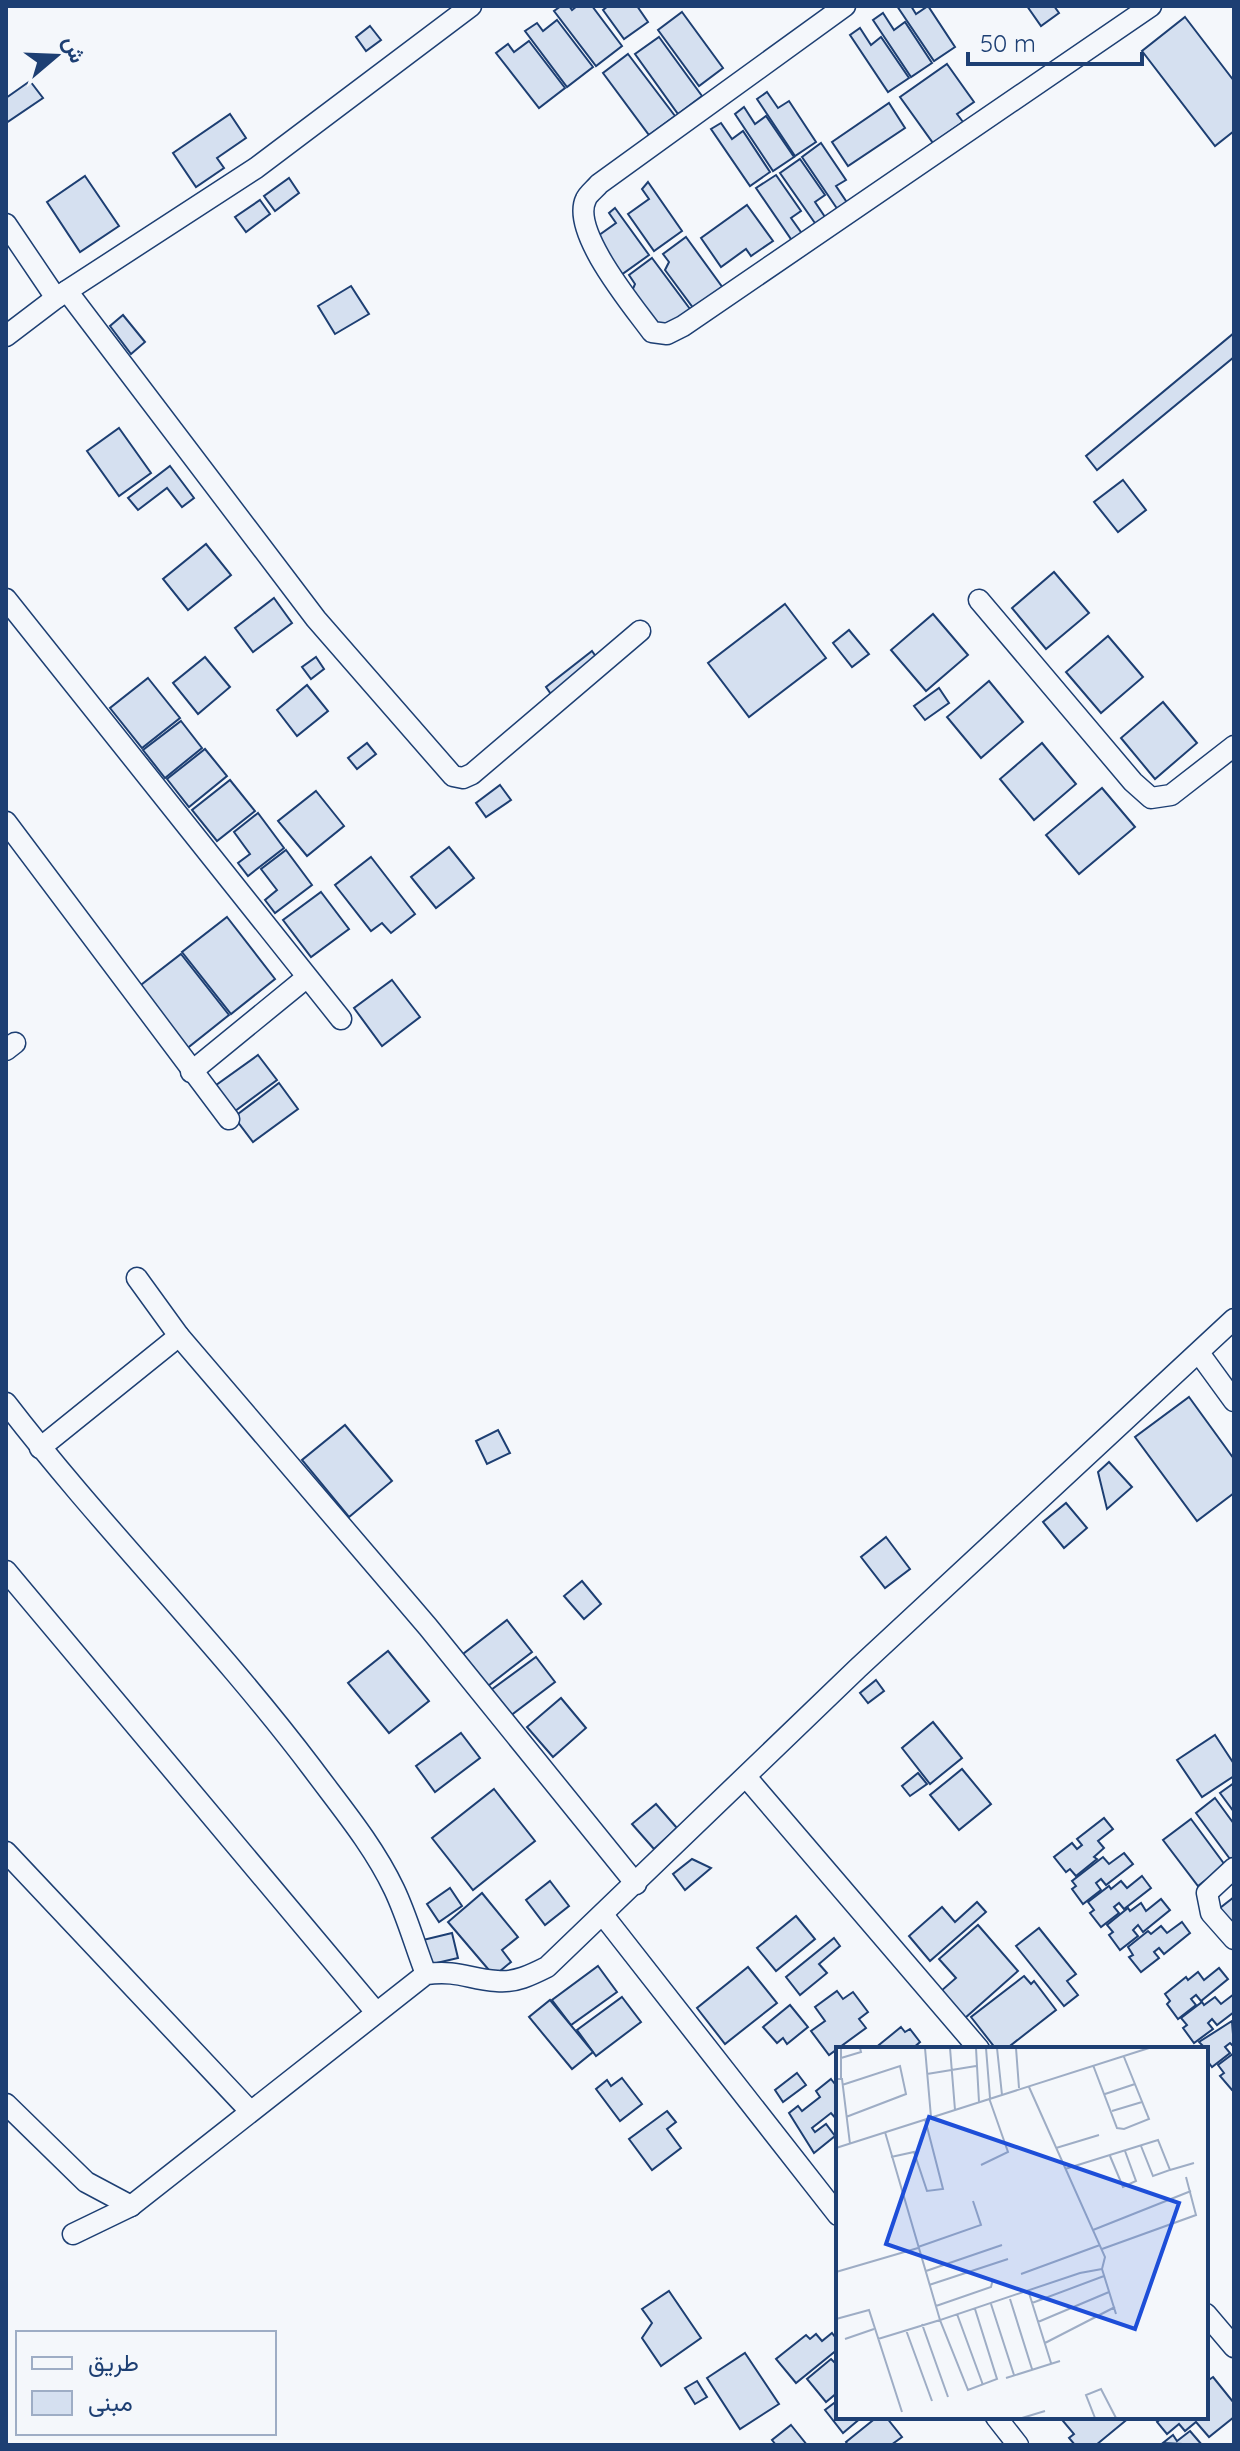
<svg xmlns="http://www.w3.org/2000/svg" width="1240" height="2451" font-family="Quicksand,Vazirmatn,sans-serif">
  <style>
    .building { fill: #d5e0f0; stroke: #1d3f73; stroke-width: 2 }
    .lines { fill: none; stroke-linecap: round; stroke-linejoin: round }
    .street-casing { stroke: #1d3f73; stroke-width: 23 }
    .street { stroke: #f4f7fb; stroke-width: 20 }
    .inset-road { fill: none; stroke: #9eadc5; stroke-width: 2 }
    .view { fill: #1d4ed8; fill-opacity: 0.15; stroke: #1d4ed8; stroke-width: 4 }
    .inset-edge { fill: none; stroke: #1d3f73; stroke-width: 4 }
  </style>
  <rect width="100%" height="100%" fill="#f4f7fb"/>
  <!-- building -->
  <g class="building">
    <path d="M561 6H569L572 10 577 6H592L622 46 596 66 554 11Z"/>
    <path d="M608 6H637L648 22 624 39 603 10Z"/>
    <path d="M897 6H911L916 14 928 6 955 47 934 61Z"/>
    <path d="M1027 6H1054L1059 13 1041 26Z"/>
    <path d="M682 12 723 68 699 86 658 30Z"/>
    <path d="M883 13 894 30 905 22 932 63 911 77 873 20Z"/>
    <path d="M1185 17 1234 81V131L1215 146 1142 51Z"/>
    <path d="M557 20 593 67 567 87 525 31 537 23 543 31Z"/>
    <path d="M370 26 381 40 366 51 356 37Z"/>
    <path d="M860 28 871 45 881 37 909 78 888 92 850 35Z"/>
    <path d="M659 37 702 96 678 114 635 54Z"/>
    <path d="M529 41 565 88 539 108 496 53 508 44 514 52Z"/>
    <path d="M628 54 675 116 649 135 603 73Z"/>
    <path d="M947 64 974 102 957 114 963 122 933 143 900 97Z"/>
    <path d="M30 81 43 98 6 123V98Z"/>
    <path d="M767 92 778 108 789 101 816 142 795 156 757 99Z"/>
    <path d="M889 103 905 128 848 166 832 142Z"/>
    <path d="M744 107 755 124 766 116 794 157 773 171 735 114Z"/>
    <path d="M230 114 246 138 217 158 224 168 196 187 173 153Z"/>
    <path d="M721 123 732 139 743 131 770 172 750 186 711 129Z"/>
    <path d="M821 143 846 180 836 186 848 204 838 210 802 157Z"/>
    <path d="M800 159 825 195 815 202 827 220 817 226 780 173Z"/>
    <path d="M776 175 801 211 791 218 803 235 793 242 756 188Z"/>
    <path d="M85 176 119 226 80 252 47 202Z"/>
    <path d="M289 178 299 193 275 211 264 196Z"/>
    <path d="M648 182 682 231 654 251 628 214 649 199 642 189Z"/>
    <path d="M260 200 270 214 246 232 235 217Z"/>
    <path d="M747 205 773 241 751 256 746 249 721 267 701 238Z"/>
    <path d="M615 208 649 255 621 275 595 238 616 223 609 213Z"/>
    <path d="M686 237 723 288 694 309 665 270 669 262 663 254Z"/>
    <path d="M652 258 690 309 661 331 632 291 635 284 629 275Z"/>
    <path d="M351 286 369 314 335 334 318 306Z"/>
    <path d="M123 315 145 342 131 354 110 326Z"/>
    <path d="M1234 333V357L1097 470 1086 456Z"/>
    <path d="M119 428 151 473 119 496 87 451Z"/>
    <path d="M170 466 194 498 182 507 167 488 138 510 128 498Z"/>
    <path d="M1123 480 1146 510 1118 532 1094 502Z"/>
    <path d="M206 544 231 575 188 610 163 579Z"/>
    <path d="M1054 572 1089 613 1046 649 1012 608Z"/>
    <path d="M274 598 292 623 253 652 235 628Z"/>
    <path d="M785 604 826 658 749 717 708 663Z"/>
    <path d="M933 614 968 655 926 691 891 650Z"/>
    <path d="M849 630 869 654 852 667 833 643Z"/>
    <path d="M1108 636 1143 677 1101 713 1066 672Z"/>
    <path d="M592 651 599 661 553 697 546 687Z"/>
    <path d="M205 657 230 687 198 714 173 683Z"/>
    <path d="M316 657 324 669 311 679 302 667Z"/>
    <path d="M148 678 180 718 142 748 110 708Z"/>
    <path d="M989 681 1023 722 981 758 947 717Z"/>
    <path d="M307 685 328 711 297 736 277 710Z"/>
    <path d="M939 688 949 703 925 720 914 706Z"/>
    <path d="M1163 702 1197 743 1155 779 1121 738Z"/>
    <path d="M181 721 202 748 165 778 143 750Z"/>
    <path d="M367 743 376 754 357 769 348 758Z"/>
    <path d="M1042 743 1076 784 1034 820 1000 779Z"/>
    <path d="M205 749 227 776 189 807 167 779Z"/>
    <path d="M230 780 255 811 217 841 192 810Z"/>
    <path d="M500 785 511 800 486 817 476 803Z"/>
    <path d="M1102 788 1135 827 1079 874 1046 835Z"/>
    <path d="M316 791 344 826 307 856 278 821Z"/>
    <path d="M258 813 284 848 248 876 238 863 250 854 234 832Z"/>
    <path d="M449 847 474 878 436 908 411 877Z"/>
    <path d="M286 850 312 885 275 913 265 900 277 890 261 869Z"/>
    <path d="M371 857 415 914 391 933 382 923 371 931 335 885Z"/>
    <path d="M321 892 349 929 311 957 283 920Z"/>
    <path d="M227 917 275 979 231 1014 182 952Z"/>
    <path d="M181 954 229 1015 185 1050 137 988Z"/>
    <path d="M392 980 420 1017 382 1046 354 1008Z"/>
    <path d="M258 1055 277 1080 231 1114 212 1088Z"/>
    <path d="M279 1083 298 1109 253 1142 234 1117Z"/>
    <path d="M1189 1397 1234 1459V1493L1197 1521 1135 1437Z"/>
    <path d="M345 1425 392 1481 349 1517 302 1460Z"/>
    <path d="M498 1430 510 1453 487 1464 476 1441Z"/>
    <path d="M1109 1462 1132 1487 1107 1509 1098 1472Z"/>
    <path d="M1066 1503 1087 1528 1064 1548 1043 1522Z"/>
    <path d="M886 1537 910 1569 885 1588 861 1557Z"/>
    <path d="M582 1581 601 1604 584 1619 564 1596Z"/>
    <path d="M507 1620 532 1652 488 1686 463 1654Z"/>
    <path d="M388 1651 429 1701 389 1733 348 1683Z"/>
    <path d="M536 1657 555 1682 510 1716 491 1690Z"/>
    <path d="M876 1680 884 1691 868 1703 860 1693Z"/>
    <path d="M561 1698 586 1728 553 1757 527 1727Z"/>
    <path d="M933 1722 962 1758 930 1784 902 1748Z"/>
    <path d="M461 1733 480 1758 435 1792 416 1766Z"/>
    <path d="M1215 1735 1234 1764V1776L1202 1797 1177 1760Z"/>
    <path d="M962 1769 991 1804 959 1830 930 1795Z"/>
    <path d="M918 1773 927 1784 910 1796 902 1786Z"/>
    <path d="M1234 1783V1812L1220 1793Z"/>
    <path d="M494 1789 535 1841 473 1890 432 1838Z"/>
    <path d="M1215 1798 1234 1824V1857L1230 1859 1196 1813Z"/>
    <path d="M656 1804 677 1828 654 1849 632 1824Z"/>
    <path d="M1104 1818 1113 1829 1098 1841 1104 1848 1094 1857 1097 1859 1076 1876 1070 1869 1066 1872 1054 1857 1072 1843 1077 1849 1082 1845 1077 1839Z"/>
    <path d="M1191 1819 1225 1865 1198 1886 1163 1840Z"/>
    <path d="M1124 1853 1133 1864 1106 1885 1101 1879 1096 1883 1101 1890 1083 1904 1072 1889 1076 1886 1072 1881 1103 1857 1109 1864Z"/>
    <path d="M692 1859 711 1868 685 1890 673 1874Z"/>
    <path d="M1142 1876 1151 1888 1124 1909 1119 1903 1114 1907 1119 1913 1101 1927 1090 1913 1094 1910 1088 1902 1109 1886 1111 1889 1121 1881 1127 1888Z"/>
    <path d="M550 1881 569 1906 545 1925 526 1900Z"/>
    <path d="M450 1888 462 1906 439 1922 427 1904Z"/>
    <path d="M482 1893 518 1937 502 1950 511 1962 494 1976 448 1922Z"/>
    <path d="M1234 1897V1926L1220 1908Z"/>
    <path d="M1161 1899 1170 1910 1143 1932 1138 1925 1133 1930 1138 1936 1120 1950 1109 1935 1113 1932 1107 1925 1128 1908 1130 1911 1141 1903 1146 1911Z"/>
    <path d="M977 1902 986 1912 930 1961 909 1936 942 1907 955 1922Z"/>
    <path d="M796 1916 815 1939 776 1971 757 1948Z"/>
    <path d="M1182 1922 1190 1933 1164 1954 1159 1948 1154 1952 1159 1958 1141 1972 1129 1957 1133 1955 1128 1947 1148 1931 1151 1934 1161 1926 1167 1933Z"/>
    <path d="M978 1925 1018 1971 965 2018 941 1991 956 1978 939 1959Z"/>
    <path d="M1039 1928 1076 1974 1067 1981 1078 1995 1064 2006 1016 1946Z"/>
    <path d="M452 1933 458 1958 428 1965 423 1940Z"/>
    <path d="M834 1938 840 1946 819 1964 827 1973 800 1995 786 1977Z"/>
    <path d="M598 1966 617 1992 571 2025 552 2000Z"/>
    <path d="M748 1967 777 2003 725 2044 697 2008Z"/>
    <path d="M1219 1968 1228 1979 1201 2001 1196 1995 1191 1999 1196 2005 1178 2019 1167 2004 1170 2001 1165 1994 1186 1977 1188 1980 1198 1972 1204 1980Z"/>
    <path d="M1024 1976 1031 1984 1034 1981 1056 2010 1006 2049H996L971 2017Z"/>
    <path d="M837 1991 843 1999 853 1992 868 2012 859 2019 866 2028 829 2055 811 2031 825 2021 815 2007Z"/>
    <path d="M1234 1994V2012L1217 2025 1212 2019 1208 2023 1213 2029 1194 2043 1183 2028 1187 2025 1181 2018 1202 2002 1204 2005 1215 1997 1221 2004Z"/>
    <path d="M622 1997 641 2022 596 2056 577 2030Z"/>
    <path d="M550 2000 593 2052 572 2069 529 2017Z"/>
    <path d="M790 2005 808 2027 787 2044 783 2038 777 2043 763 2027Z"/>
    <path d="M1232 2021 1234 2047 1230 2043 1225 2047 1230 2053 1212 2067 1206 2059V2049L1199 2042Z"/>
    <path d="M901 2027 905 2032 910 2029 920 2042 912 2049H874Z"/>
    <path d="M1234 2053V2089L1232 2090 1220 2076 1224 2073 1218 2065Z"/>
    <path d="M797 2073 806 2085 783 2102 775 2090Z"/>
    <path d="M622 2078 642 2104 620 2121 596 2089 607 2080 611 2086Z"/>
    <path d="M831 2079 838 2088V2121L831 2113 812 2128 815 2132 826 2124 835 2136 814 2153 789 2113 798 2106 802 2111 820 2097 816 2091Z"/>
    <path d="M667 2111 676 2122 667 2129 681 2148 652 2170 629 2139Z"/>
    <path d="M669 2291 701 2338 661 2366 642 2338 652 2323 642 2309Z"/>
    <path d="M832 2333 838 2341V2349L796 2383 776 2359 806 2335 810 2339 816 2334 822 2341Z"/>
    <path d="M745 2353 779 2404 740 2429 707 2378Z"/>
    <path d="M831 2359 834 2362 838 2359V2392L826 2402 807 2379Z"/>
    <path d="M1213 2377 1234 2403V2417L1209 2437 1196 2422 1185 2431 1179 2424 1167 2434 1157 2422 1163 2417H1206V2382Z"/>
    <path d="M697 2381 707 2397 695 2404 685 2388Z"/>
    <path d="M838 2400V2417H862L843 2433 825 2410Z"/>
    <path d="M877 2417H886L902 2437 891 2445H848L846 2442Z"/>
    <path d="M1069 2417H1130L1096 2445H1075L1069 2438 1074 2434 1063 2421Z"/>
    <path d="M791 2425 807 2445H776L772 2440Z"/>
    <path d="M1190 2431 1202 2445 1163 2443 1173 2435 1177 2441Z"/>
  </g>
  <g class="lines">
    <defs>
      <g id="street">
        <path d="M845 6 599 184C595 189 588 194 586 199 570 231 633 306 652 332L667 334 683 326 1151 6"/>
        <path d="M6 224 56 298"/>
        <path d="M67 291 316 619 453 776 463 778 472 774 640 631"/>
        <path d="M6 336 56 298 256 168 471 6"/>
        <path d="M6 599 341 1019"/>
        <path d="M979 600 1133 782 1151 798 1171 795 1234 746"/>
        <path d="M6 822 229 1119"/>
        <path d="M6 1050 15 1043"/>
        <path d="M191 1072 306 978"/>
        <path d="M137 1278 179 1336 428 1627 636 1884"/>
        <path d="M1199 1353 1234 1401"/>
        <path d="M6 1403C103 1529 216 1641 312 1768 341 1807 373 1845 394 1889 407 1916 415 1946 426 1974"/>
        <path d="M40 1448 179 1336"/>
        <path d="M6 1571 375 2011"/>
        <path d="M747 1778 979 2049"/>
        <path d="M6 1852 249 2110"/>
        <path d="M1234 1868 1207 1893 1211 1913 1234 1939"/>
        <path d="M603 1915 838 2215"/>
        <path d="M6 2104 86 2182 131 2206"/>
        <path d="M73 2234 131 2206 426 1974C459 1970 468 1979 497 1981 515 1983 531 1975 547 1967L858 1668 1234 1319"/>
        <path d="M1206 2314 1234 2347"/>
        <path d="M996 2417 1018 2445"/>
      </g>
    </defs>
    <!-- street casing -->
    <use href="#street" class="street-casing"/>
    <!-- street -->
    <use href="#street" class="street"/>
  </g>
  <!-- overview -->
  <g transform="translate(836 2047)">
    <rect width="372" height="372" fill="#f4f7fb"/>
    <path class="inset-road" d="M5 1V32M89 1 95 70M114 1 119 63M140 1 143 55M150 1 154 51M161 1 166 48M180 1 183 41M5 11 25 5 24 1M257 18 281 81 288 82 313 72 288 10M91 27 140 19M0 32H6L14 97M6 38 64 19 70 47 10 70M193 40 269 210 266 222 280 267M269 47 299 37M276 64 306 55M0 101 313 1M220 101 263 88M274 109 287 140 300 134 289 104M55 110 78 105 91 144 107 142 89 72M145 118 172 105 153 51M229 122 322 93 334 123 317 129 305 99M334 123 358 116M257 183 355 144M82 200 145 178 137 154M266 202 360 168 350 130M90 224 166 198M0 225 82 201M185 227 264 198M93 238 172 212M193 246 215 316M174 252 196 322M196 256 268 229M155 257 178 328M100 259 155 240 157 232M139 262 161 332 132 343 104 273 244 226 266 222M121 267 147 338M0 272 33 263 66 365M202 275 273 245M86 277 112 350M70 283 96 354M9 292 38 282M42 292 104 273 49 85M209 296 279 260M170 331 224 314M186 371 209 364M259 371 250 348 265 342 280 371"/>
    <path class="view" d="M93 70 343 156 299 282 50 197Z"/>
    <rect width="372" height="372" class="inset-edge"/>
  </g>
  <!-- border -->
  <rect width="1240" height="2451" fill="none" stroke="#1d3f73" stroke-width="16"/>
  <!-- legend -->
  <rect x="16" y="2331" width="260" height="104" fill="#f4f7fb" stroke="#9eadc5" stroke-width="2"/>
  <rect x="32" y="2357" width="40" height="12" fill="#f4f7fb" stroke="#9eadc5" stroke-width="2"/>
  <text x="88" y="2371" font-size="24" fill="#1d3f73">طريق</text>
  <rect x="32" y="2391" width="40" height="24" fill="#d5e0f0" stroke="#9eadc5" stroke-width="2"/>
  <text x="88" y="2411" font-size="24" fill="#1d3f73">مبنى</text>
  <!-- north arrow -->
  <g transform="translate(56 56) rotate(71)" stroke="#f4f7fb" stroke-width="6" paint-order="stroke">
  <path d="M0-6L14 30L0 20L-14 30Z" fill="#1d3f73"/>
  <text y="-12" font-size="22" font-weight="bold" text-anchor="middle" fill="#1d3f73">ش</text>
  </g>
  <!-- scale -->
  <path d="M968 52v12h174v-12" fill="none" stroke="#1d3f73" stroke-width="4"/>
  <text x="980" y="52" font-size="24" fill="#1d3f73" stroke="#f4f7fb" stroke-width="6" paint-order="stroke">50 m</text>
</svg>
